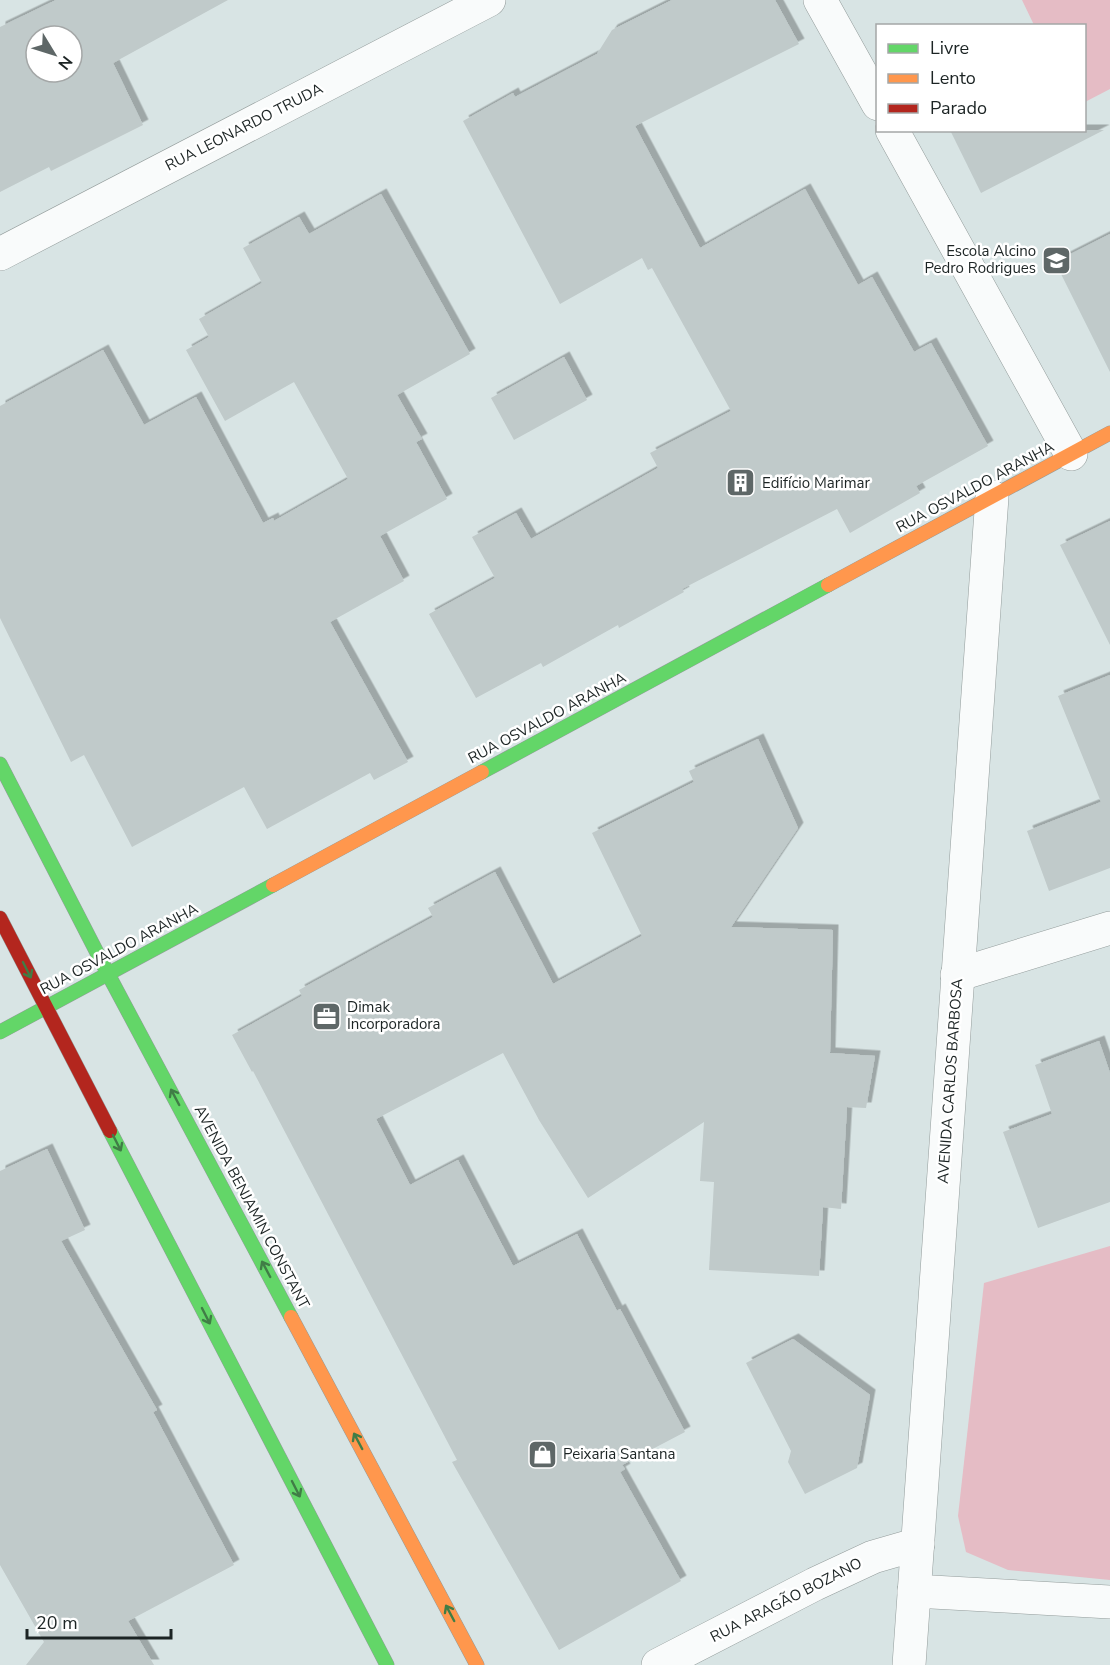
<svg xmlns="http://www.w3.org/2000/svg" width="1110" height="1665" font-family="'Nunito Sans',sans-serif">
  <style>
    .green { fill: #e5bcc5 }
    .building { fill: #c0caca; fill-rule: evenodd; filter: url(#shadow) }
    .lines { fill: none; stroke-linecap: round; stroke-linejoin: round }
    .street-casing { stroke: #939c9b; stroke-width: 34 }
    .fast-casing { stroke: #939c9b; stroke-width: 15 }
    .slow-casing { stroke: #939c9b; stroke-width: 15 }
    .jam-casing { stroke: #939c9b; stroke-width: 15 }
    .street { stroke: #f9fbfb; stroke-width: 33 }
    .fast { stroke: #63d668; stroke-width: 14 }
    .slow { stroke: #ff974d; stroke-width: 14 }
    .jam { stroke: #b3261e; stroke-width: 14 }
    .oneway { stroke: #407d46 }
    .labels { text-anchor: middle; stroke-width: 5; stroke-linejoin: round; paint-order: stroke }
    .street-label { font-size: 15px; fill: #1c2424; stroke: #fff }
    .poi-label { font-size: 15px; fill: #1c2424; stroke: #fff; text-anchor: start }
  </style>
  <defs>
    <filter id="shadow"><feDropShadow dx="5.5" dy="-5.5" stdDeviation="0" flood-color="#0004"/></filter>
  </defs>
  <rect width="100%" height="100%" fill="#d8e4e4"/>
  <!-- green -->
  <g class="green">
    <path d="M1022 0H1110V89L1085 102 1084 26 1034 25Z"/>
    <path d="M1110 1246V1580L1008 1570 966 1552 958 1516 984 1283Z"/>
  </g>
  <!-- building -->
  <g class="building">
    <path d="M56 0H228L113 63 143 125 51 171 49 167 0 192V27ZM36 36H72V72H36Z"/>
    <path d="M672 0H775L799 44 635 126 700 248 805 189 858 285 872 277 914 352 931 343 988 446 916 486 920 493 850 533 837 509 682 589 684 592 619 628 618 625 543 667 541 663 476 698 429 614 495 578 472 537 516 513 531 539 658 468 650 453 731 411 652 268 648 270 642 258 560 304 463 121 513 93 515 97 597 54 612 30Z"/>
    <path d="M950 130H1104L981 193Z"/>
    <path d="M381 194 470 354 397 395 422 439 416 442 447 499 380 536 404 581 330 622 408 762 374 780 370 773 267 829 244 787 132 847 84 755 71 762 0 618V406L103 350 144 425 196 397 263 523 273 518 274 521 348 479 294 382 225 421 186 350 209 337 199 319 262 283 243 248 299 217 309 234Z"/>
    <path d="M1110 234V372L1055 262Z"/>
    <path d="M564 357 587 400 514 440 491 398Z"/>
    <path d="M1110 521V645L1060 545Z"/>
    <path d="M1110 675V868L1049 891 1027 831 1101 802 1058 696Z"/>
    <path d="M758 739 798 828 731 927 833 930 830 1053 875 1056 866 1108 847 1107 841 1209 823 1207 819 1276 709 1270 714 1182 700 1181 704 1122 588 1198 539 1120 503 1053 376 1119 410 1185 458 1160 513 1266 577 1234 617 1311 620 1309 685 1432 622 1465 625 1469 620 1472 681 1581 559 1650 452 1462 457 1460 253 1071 252 1072 232 1035 302 996 299 990 433 917 428 908 495 872 553 984 642 936 592 833 694 782 689 771Z"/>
    <path d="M1099 1041 1110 1073V1202L1038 1228 1003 1132 1052 1114 1035 1065Z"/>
    <path d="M47 1149 85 1230 61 1241 157 1410 153 1412 234 1565 128 1621 154 1665H26L44 1642 0 1565V1171Z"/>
    <path d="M793 1339 870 1395 857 1468 805 1494 788 1462 791 1451 746 1363Z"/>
  </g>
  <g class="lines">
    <defs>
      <g id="street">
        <path d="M820 0 878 104"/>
        <path d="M892 130 1071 454"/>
        <path d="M0 254 489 0"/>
        <path d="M957 975 1110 928"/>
        <path d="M914 1591 1110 1602"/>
        <path d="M658 1665 815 1584 873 1557 918 1544"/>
        <path d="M909 1665 992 497"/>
      </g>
      <g id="fast">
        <path d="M0 764 108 974 291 1317"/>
        <path d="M482 772 828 585"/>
        <path d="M0 1032 273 885"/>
        <path d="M110 1131 387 1665"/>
      </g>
      <g id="slow">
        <path d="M828 585 1110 433"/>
        <path d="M273 885 482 772"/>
        <path d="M291 1317 477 1665"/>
      </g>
      <path id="jam" d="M0 918 110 1131"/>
    </defs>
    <!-- street casing -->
    <use href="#street" class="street-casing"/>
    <!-- fast casing -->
    <use href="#fast" class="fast-casing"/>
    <!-- slow casing -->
    <use href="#slow" class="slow-casing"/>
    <!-- jam casing -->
    <use href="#jam" class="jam-casing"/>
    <!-- street -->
    <use href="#street" class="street"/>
    <!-- fast -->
    <use href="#fast" class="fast"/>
    <!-- slow -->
    <use href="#slow" class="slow"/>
    <!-- jam -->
    <use href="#jam" class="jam"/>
  </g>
  <!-- one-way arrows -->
  <defs><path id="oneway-shaft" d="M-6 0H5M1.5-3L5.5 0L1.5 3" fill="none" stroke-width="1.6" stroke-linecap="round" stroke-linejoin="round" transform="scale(1.5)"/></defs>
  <g class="oneway">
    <use href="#oneway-shaft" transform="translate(27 970) rotate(63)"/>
    <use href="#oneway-shaft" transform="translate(175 1097) rotate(-118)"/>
    <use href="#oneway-shaft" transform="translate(117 1143) rotate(63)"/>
    <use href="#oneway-shaft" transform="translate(266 1269) rotate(-118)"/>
    <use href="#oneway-shaft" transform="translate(206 1316) rotate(63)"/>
    <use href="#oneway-shaft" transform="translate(358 1441) rotate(-118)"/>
    <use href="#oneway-shaft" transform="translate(296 1489) rotate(63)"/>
    <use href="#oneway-shaft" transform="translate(450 1613) rotate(-118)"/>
  </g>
  <!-- icons -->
  <defs>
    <symbol id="school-square" viewBox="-11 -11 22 22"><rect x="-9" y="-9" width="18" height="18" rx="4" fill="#5e6767" stroke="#fff"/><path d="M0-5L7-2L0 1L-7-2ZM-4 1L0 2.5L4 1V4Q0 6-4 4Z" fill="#fff"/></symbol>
    <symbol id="building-square" viewBox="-11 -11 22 22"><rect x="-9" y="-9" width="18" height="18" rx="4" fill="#5e6767" stroke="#fff"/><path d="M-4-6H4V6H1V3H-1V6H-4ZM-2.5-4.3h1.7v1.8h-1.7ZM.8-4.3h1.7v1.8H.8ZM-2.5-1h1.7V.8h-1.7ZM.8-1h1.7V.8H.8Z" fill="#fff"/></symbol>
    <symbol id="office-square" viewBox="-11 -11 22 22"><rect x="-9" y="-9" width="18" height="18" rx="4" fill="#5e6767" stroke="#fff"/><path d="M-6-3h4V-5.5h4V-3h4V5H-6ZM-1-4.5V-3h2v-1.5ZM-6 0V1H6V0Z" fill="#fff"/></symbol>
    <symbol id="shop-square" viewBox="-11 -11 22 22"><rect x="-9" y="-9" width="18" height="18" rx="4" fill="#5e6767" stroke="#fff"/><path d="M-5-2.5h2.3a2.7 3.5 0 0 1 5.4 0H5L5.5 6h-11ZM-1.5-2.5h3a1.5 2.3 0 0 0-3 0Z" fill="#fff"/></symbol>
  </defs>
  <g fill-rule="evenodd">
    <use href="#school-square" x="1040" y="244" width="33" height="33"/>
    <use href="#building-square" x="724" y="466" width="33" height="33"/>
    <use href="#office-square" x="310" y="1000" width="33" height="33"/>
    <use href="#shop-square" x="526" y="1438" width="33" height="33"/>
  </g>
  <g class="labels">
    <!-- street labels -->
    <g class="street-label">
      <text transform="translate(244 127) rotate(-27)" y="5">RUA LEONARDO TRUDA</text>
      <text transform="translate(975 487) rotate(-28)" y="5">RUA OSVALDO ARANHA</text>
      <text transform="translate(547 718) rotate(-28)" y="5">RUA OSVALDO ARANHA</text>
      <text transform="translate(119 949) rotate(-28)" y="5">RUA OSVALDO ARANHA</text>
      <text transform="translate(950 1081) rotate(-86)" y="5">AVENIDA CARLOS BARBOSA</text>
      <text transform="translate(252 1207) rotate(62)" y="5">AVENIDA BENJAMIN CONSTANT</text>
      <text transform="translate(786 1600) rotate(-27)" y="5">RUA ARAGÃO BOZANO</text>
    </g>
    <!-- poi labels -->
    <g class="poi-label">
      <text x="1036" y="256" text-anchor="end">Escola Alcino<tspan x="1036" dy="17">Pedro Rodrigues</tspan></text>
      <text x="762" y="488">Edifício Marimar</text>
      <text x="347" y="1012">Dimak<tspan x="347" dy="17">Incorporadora</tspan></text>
      <text x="563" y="1459">Peixaria Santana</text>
    </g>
  </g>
  <!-- legend -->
  <rect x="876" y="24" width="210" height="108" fill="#ffffff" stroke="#a4a7a7" stroke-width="1.5"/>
  <rect x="888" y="44" width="30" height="9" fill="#63d668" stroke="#a4a7a7" stroke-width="1.5"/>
  <text x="930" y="54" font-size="18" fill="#1c2424">Livre</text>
  <rect x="888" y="74" width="30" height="9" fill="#ff974d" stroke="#a4a7a7" stroke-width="1.5"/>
  <text x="930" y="84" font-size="18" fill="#1c2424">Lento</text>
  <rect x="888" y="104" width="30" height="9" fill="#b3261e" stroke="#a4a7a7" stroke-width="1.5"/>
  <text x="930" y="114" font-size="18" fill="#1c2424">Parado</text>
  <!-- north arrow -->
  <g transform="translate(54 54) rotate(128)"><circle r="28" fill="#ffffff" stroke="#a4a7a7" stroke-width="1.5"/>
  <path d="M0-4.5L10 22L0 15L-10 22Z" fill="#5e6767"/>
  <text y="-9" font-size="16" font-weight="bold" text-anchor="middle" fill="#1c2424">N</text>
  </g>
  <!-- scale -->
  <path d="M27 1629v9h144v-9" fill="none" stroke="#1c2424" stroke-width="3"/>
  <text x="36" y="1629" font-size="18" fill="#1c2424" stroke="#ffffff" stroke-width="4.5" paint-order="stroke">20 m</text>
</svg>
